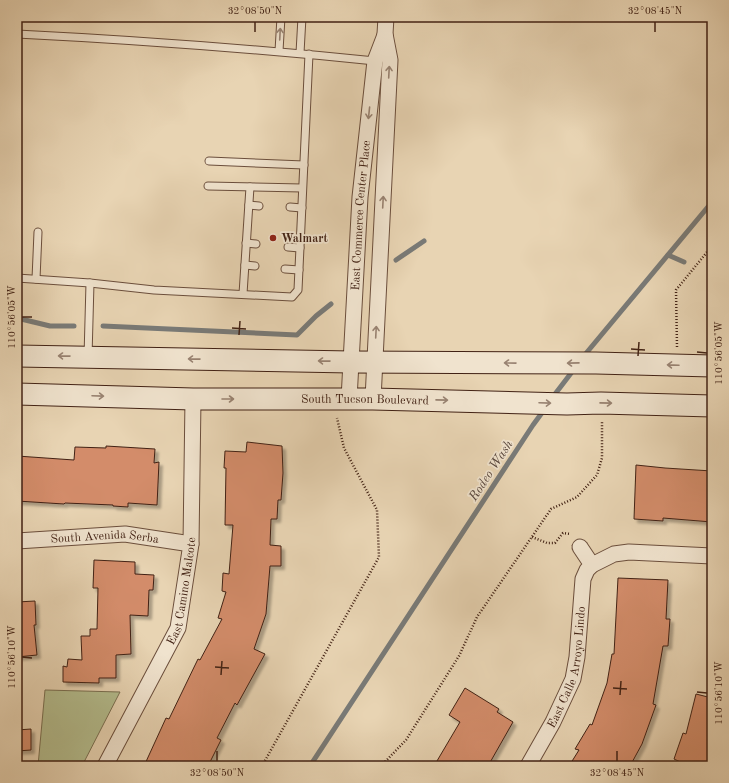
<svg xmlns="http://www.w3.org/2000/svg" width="729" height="783" font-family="'Old Standard TT',serif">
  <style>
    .green { fill: #b4bd8e; stroke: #7a6f51 }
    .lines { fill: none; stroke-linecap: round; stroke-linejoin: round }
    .stream { stroke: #797a77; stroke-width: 5 }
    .building { fill: #d38c6a; stroke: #412114; filter: url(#shadow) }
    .service-casing { stroke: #6b4e3c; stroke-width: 9 }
    .minor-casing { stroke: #6b4e3c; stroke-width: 17 }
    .secondary-casing { stroke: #412114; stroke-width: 23 }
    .path { stroke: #412114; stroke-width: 2.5; stroke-dasharray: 1 2; stroke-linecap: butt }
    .service { stroke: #f0e3ce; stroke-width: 7 }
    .minor { stroke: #f0e3ce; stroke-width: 15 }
    .secondary { stroke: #f0e3ce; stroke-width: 21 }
    .oneway { stroke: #988271 }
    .ticks { fill: none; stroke: #412114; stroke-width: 1.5 }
    .poi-dot { fill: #8f2418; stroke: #f0e3ce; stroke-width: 1.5 }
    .labels { text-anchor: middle; stroke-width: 3.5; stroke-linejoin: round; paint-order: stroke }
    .street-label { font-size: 12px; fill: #412114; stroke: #f0e3ce }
    .poi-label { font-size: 12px; font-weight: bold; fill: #412114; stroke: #f0e3ce; text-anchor: start }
    .water-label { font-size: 13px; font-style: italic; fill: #58463d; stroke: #f0e3ce }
    .neatline { fill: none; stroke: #412114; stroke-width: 1.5 }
    .ticks-label { font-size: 10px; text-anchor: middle; fill: #412114 }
  </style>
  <defs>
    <filter id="shadow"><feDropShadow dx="3.5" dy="3.5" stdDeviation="1" flood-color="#0004"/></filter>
  </defs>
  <rect width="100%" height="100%" fill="#e8d4b3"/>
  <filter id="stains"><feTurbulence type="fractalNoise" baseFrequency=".005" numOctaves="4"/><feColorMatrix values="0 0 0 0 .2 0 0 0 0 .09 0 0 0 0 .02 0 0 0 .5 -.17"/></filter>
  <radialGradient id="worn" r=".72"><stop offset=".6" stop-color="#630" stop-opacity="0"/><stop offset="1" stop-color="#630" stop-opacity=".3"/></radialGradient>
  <!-- green -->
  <path class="green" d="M45 690 120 692 82 766H38Z"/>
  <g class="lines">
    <!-- stream -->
    <g class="stream">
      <path d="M668 255 684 262"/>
      <path d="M396 260 424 241"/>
      <path d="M17 318 50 326H74"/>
      <path d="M103 326 297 335 316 316 331 304"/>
      <path d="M583 357 712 202"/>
      <path d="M552 398 575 368"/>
      <path d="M310 766 533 425 544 410"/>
    </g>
  </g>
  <!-- building -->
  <g class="building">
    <path d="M247 442 282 446 283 473 281 500H278L277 519H271L270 545 281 546V566H270L266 614 254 649 265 654 237 705 235 703 217 738 221 740 208 766H144L166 718 169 719 198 659 200 660 222 619 218 618 226 592 222 591 223 573 229 574 233 525H225L226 468H224L225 451 246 452Z"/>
    <path d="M106 446 155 449 154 463 159 462 157 505 128 503V507L113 506V505L65 503 64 504 17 501V456L74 460 75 447 106 448Z"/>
    <path d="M636 465 665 468 712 471V522L663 518V521L634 519Z"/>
    <path d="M94 560 135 562V574L154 575 153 590H149L148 616 130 615 131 654 116 655V678H99V683L63 682V666L67 667 68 659 82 660 81 636H90V629H97L98 588H93Z"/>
    <path d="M618 578 668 580 666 619H670L668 646H663L653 704 656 705 642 744 630 766H569L579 750 575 749 590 724 592 725 607 683 612 654H614Z"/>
    <path d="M35 601 36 625H34L37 655 17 657V602Z"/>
    <path d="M465 688 499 709 497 712 513 722 488 766H434L460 722 449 715Z"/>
    <path d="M696 694 712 698V766H689L674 759 683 733 686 734Z"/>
    <path d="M31 729V750L17 751V730Z"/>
  </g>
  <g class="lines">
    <defs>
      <g id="service">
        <path d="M17 34C137 40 256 49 375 61"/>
        <path d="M279 51 281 17"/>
        <path d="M300 53 302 17"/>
        <path d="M209 161 304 165"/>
        <path d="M208 186 302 188"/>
        <path d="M249 205 259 206"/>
        <path d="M290 207 302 208"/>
        <path d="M246 243 256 244"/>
        <path d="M288 247 300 248"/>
        <path d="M245 265 255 266"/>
        <path d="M285 269 299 270"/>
        <path d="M17 278 90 283 154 290 292 297 298 290 309 54"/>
        <path d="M36 279 38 232"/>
        <path d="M243 294 250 187"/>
        <path d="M88 357 90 283"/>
      </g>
      <g id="minor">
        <path id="s1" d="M349 399 360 197 375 61 385 35"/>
        <path d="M373 399 390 60 385 34 386 17"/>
        <path id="s2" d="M17 541 125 534 191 544"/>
        <path d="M580 547 592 565"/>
        <path id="s3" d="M105 766 178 628 191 544 193 399"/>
        <path id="s4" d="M528 766 553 722 573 679 577 657 583 579 587 570 592 565 614 554 629 552 712 556"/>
      </g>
      <g id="secondary">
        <path d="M17 356 351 362 596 363 712 366"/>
        <path id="s5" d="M17 394 193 399H373L567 404 601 403 712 406"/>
      </g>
    </defs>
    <!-- service casing -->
    <use href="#service" class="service-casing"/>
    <!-- minor casing -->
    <use href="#minor" class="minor-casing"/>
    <!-- secondary casing -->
    <use href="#secondary" class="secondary-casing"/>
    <!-- path -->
    <g class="path">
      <path d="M677 347 676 290 712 246"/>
      <path d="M532 537 547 543H555L563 533 570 534"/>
      <path d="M262 766 379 557 377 510 344 448 337 418"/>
      <path d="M381 766 406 740 459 656 477 617 551 509 577 497 597 475 602 458V421"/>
    </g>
    <!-- service -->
    <use href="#service" class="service"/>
    <!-- minor -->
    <use href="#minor" class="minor"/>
    <!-- secondary -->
    <use href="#secondary" class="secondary"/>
  </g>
  <!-- one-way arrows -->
  <defs><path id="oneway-shaft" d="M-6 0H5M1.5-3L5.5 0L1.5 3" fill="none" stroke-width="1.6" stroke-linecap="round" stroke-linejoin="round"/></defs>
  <g class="oneway">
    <use href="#oneway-shaft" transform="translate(280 34) rotate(-87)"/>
    <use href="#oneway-shaft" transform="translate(389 72) rotate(-87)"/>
    <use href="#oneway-shaft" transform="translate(369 113) rotate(96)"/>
    <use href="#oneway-shaft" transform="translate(383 202) rotate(-87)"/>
    <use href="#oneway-shaft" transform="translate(376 332) rotate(-87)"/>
    <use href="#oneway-shaft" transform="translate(64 356) rotate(-179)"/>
    <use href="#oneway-shaft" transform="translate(194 359) rotate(-179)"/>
    <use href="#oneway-shaft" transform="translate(324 361) rotate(-179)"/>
    <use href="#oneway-shaft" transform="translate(510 363) rotate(-179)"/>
    <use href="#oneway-shaft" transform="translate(573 363) rotate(179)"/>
    <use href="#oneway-shaft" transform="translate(673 365) rotate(-178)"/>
    <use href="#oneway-shaft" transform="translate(98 396) rotate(2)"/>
    <use href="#oneway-shaft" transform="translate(228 399)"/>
    <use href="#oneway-shaft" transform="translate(442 400) rotate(1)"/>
    <use href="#oneway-shaft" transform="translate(545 403) rotate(2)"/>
    <use href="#oneway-shaft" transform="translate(606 403) rotate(1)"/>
  </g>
  <!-- ticks -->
  <path class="ticks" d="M255 32V22M655 32V22M22 317H32M232 328 246 329M239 335 240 321M631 349 645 350M697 352 707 353M638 356 639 342M22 657 32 658M215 667 229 668M221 675 222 661M613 688 627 689M697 692 707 693M620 695 621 681M217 761V751M617 761V751"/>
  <!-- markers -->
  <circle class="poi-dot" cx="273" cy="238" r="4"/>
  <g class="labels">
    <!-- street labels -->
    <g class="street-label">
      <text dy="4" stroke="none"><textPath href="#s1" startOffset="184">East Commerce Center Place</textPath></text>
      <text dy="4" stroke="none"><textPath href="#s5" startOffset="348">South Tucson Boulevard</textPath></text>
      <text dy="4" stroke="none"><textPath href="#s2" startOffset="88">South Avenida Serba</textPath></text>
      <text dy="4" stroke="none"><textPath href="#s3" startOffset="193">East Camino Malcote</textPath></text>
      <text dy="4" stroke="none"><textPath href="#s4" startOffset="108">East Calle Arroyo Lindo</textPath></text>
    </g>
    <!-- poi labels -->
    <g class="poi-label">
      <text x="281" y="242">Walmart</text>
    </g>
    <!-- water labels -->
    <g class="water-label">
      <text transform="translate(490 470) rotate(-57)" y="5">Rodeo Wash</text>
    </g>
  </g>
  <!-- margin -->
  <rect width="729" height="783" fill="none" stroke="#e8d4b3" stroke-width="44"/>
  <rect x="22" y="22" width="685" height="739" class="neatline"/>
  <g class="ticks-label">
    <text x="255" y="14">32°08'50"N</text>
    <text x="655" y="14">32°08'45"N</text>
    <text transform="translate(11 317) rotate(-90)" y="4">110°56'05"W</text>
    <text transform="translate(718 353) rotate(-90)" y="4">110°56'05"W</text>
    <text transform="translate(11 657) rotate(-90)" y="4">110°56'10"W</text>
    <text transform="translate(718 693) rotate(-90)" y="4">110°56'10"W</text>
    <text x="217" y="776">32°08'50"N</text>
    <text x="617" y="776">32°08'45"N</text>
  </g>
  <rect width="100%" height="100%" filter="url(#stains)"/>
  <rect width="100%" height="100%" fill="url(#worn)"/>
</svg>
